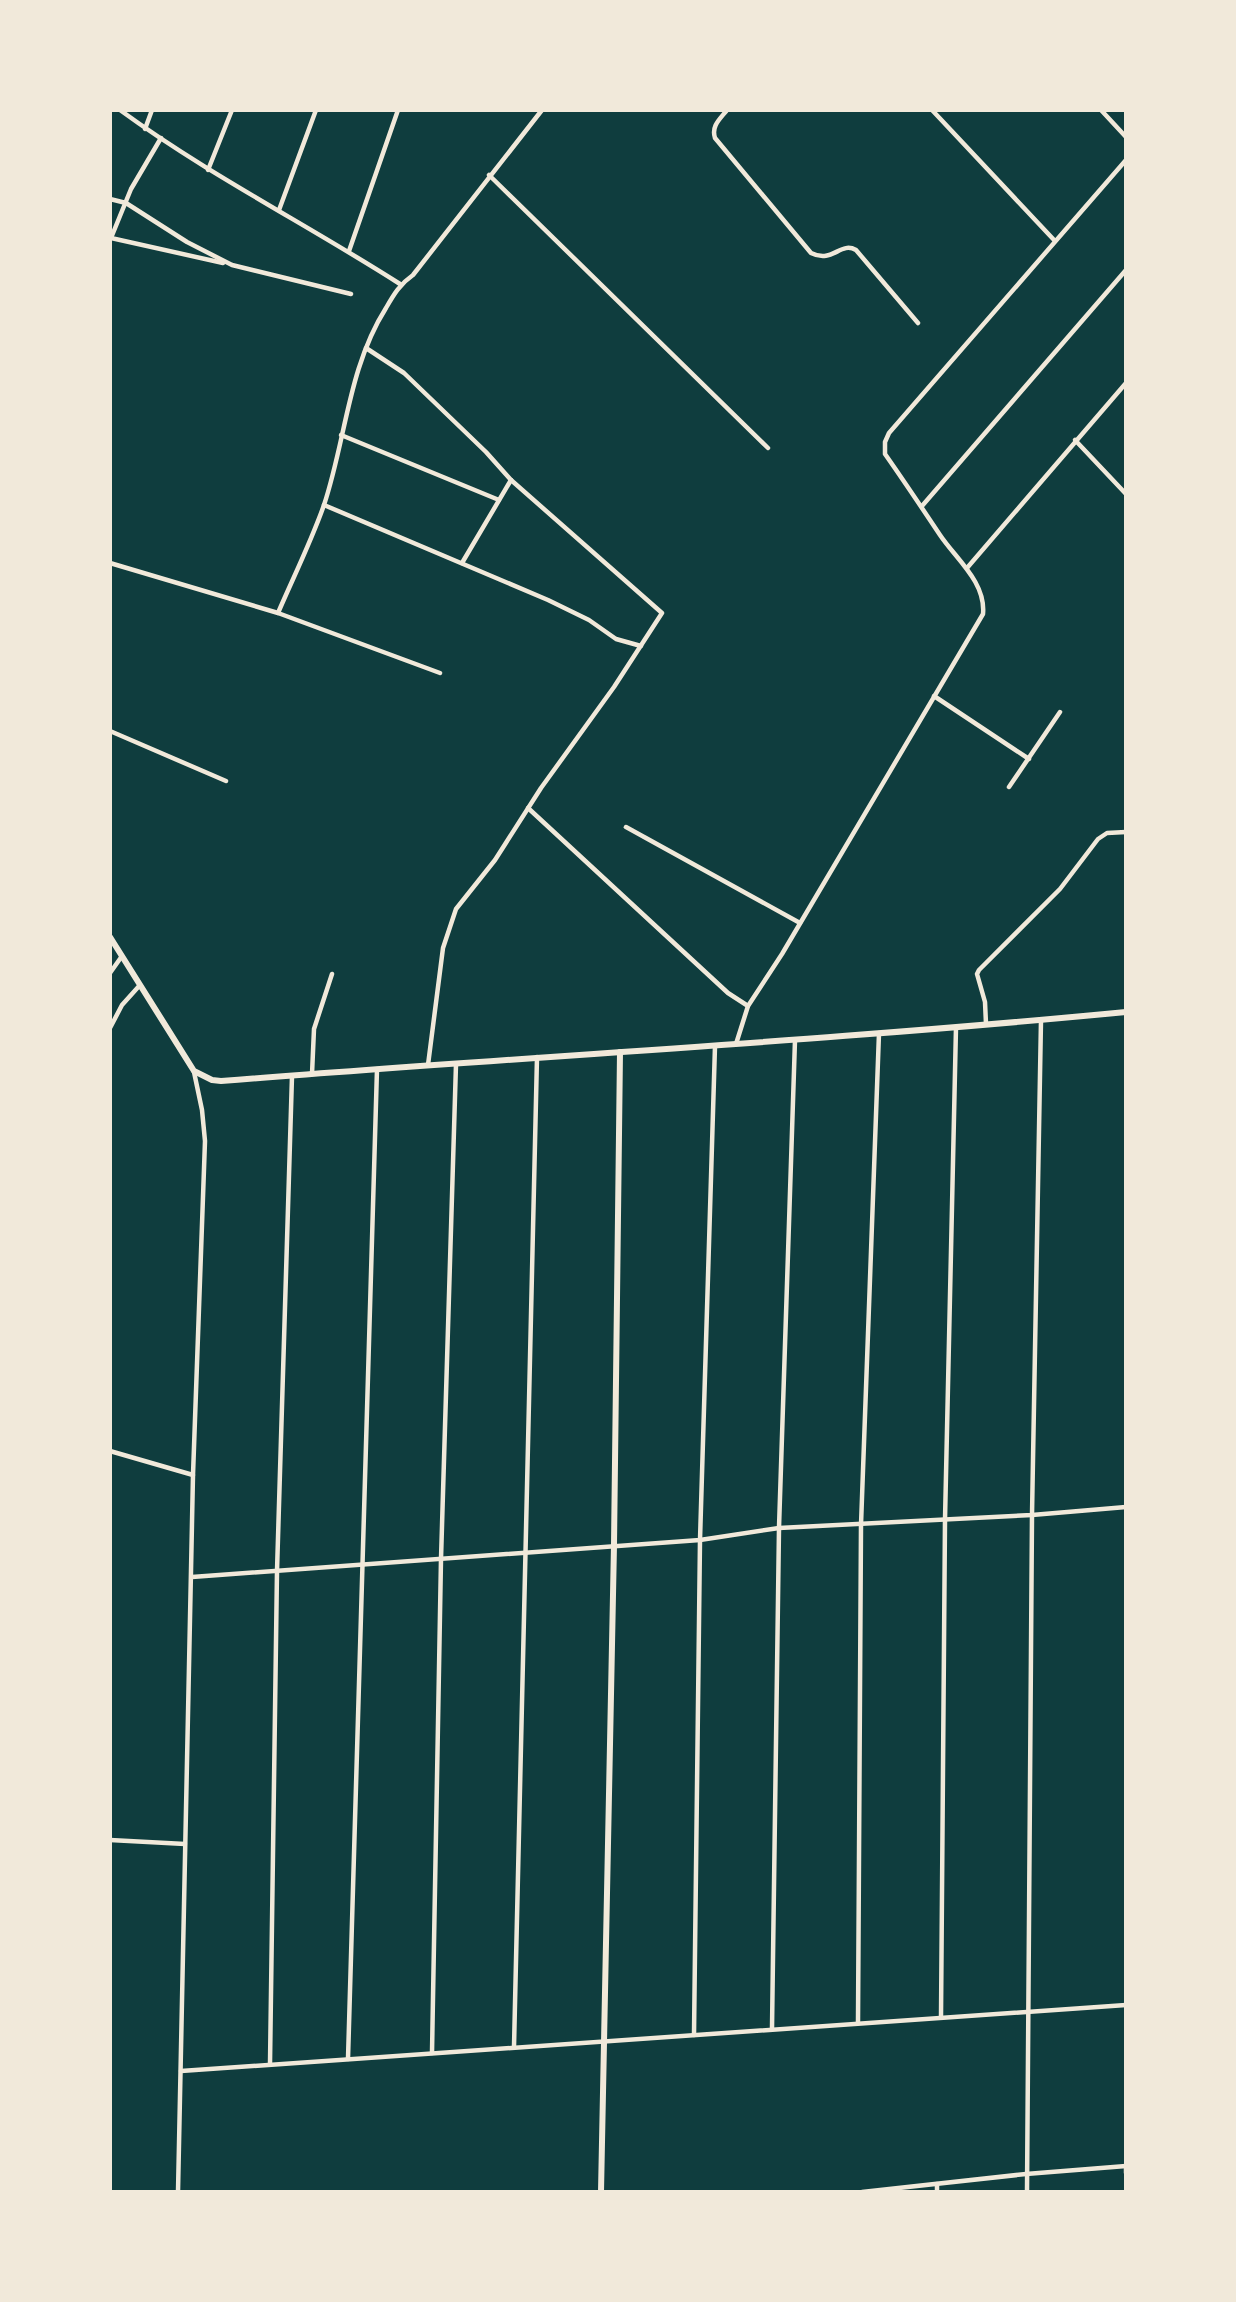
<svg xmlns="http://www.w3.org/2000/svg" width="1236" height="2302" font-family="Commissioner,sans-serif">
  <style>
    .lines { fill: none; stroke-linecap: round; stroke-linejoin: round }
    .minor { stroke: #f1e9da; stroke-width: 4.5 }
    .tertiary { stroke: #f1e9da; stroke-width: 6 }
  </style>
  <rect width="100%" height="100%" fill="#0f3d3e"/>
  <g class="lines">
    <!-- minor -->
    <g class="minor">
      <path d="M120 110C209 175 308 225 400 284"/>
      <path d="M727 110C720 119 711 126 715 138L811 253C833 264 840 241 856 250L918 323"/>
      <path d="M932 110 1055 241"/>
      <path d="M1101 110 1126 137"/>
      <path d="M145 129 152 110"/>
      <path d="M161 138 131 189 111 238 223 263"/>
      <path d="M208 170 232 110"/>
      <path d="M489 175 768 448"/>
      <path d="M110 199 126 203 187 242 232 265 351 294"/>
      <path d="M279 210 316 110"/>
      <path d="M349 251 398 110"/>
      <path d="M366 348 404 373 486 452 511 480 662 613 614 687 541 788 495 860 456 909 443 948 428 1065"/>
      <path d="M341 435 499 500"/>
      <path d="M1075 440 1126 494"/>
      <path d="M324 505 548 600 589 620 616 639 641 646"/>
      <path d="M922 506 1126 270"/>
      <path d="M110 563 278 613 440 673"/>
      <path d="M462 563 511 480"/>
      <path d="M967 568 1126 383"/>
      <path d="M278 613C293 578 311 542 324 505 346 439 348 368 386 308 394 294 400 284 413 275L542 110"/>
      <path d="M934 696 1029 759"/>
      <path d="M110 731 226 781"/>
      <path d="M1009 787 1060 712"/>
      <path d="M528 808 728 993 748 1006"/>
      <path d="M626 827 800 923"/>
      <path d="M110 973 122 956"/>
      <path d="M986 1024 985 1002 977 974 979 970 1060 889 1098 839 1107 833 1126 832"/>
      <path d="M110 1028 122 1005 140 985"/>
      <path d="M736 1044 748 1006 782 954 983 614C986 582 956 559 940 535 922 508 904 481 885 454V442L889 433 1126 160"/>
      <path d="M312 1074 314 1029 332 974"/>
      <path d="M110 1451 193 1475"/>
      <path d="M192 1577 700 1540 779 1528 1032 1515 1126 1507"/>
      <path d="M110 1840 185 1844"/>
      <path d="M941 2017 945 1520 956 1027"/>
      <path d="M858 2023 861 1525 879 1033"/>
      <path d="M772 2029 779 1528 795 1040"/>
      <path d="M694 2035 700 1540 715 1046"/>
      <path d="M514 2047 537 1057"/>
      <path d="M432 2053 441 1559 456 1064"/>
      <path d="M348 2059 377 1069"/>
      <path d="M270 2064 277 1571 292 1076"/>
      <path d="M181 2071 1126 2005"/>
      <path d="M1126 2166V2173"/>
      <path d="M937 2184V2192"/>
      <path d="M178 2192 193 1475 205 1141 202 1110 194 1072"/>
      <path d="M862 2192 1026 2174 1126 2166"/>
      <path d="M1027 2192 1032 1515 1041 1020"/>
    </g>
    <!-- tertiary -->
    <g class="tertiary">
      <path d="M110 937 194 1071 212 1080 221 1081C523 1057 825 1041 1126 1012"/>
      <path d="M601 2192 614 1545 620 1052"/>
    </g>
  </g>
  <!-- border -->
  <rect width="1236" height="2302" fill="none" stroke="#f1e9da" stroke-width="224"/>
</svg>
